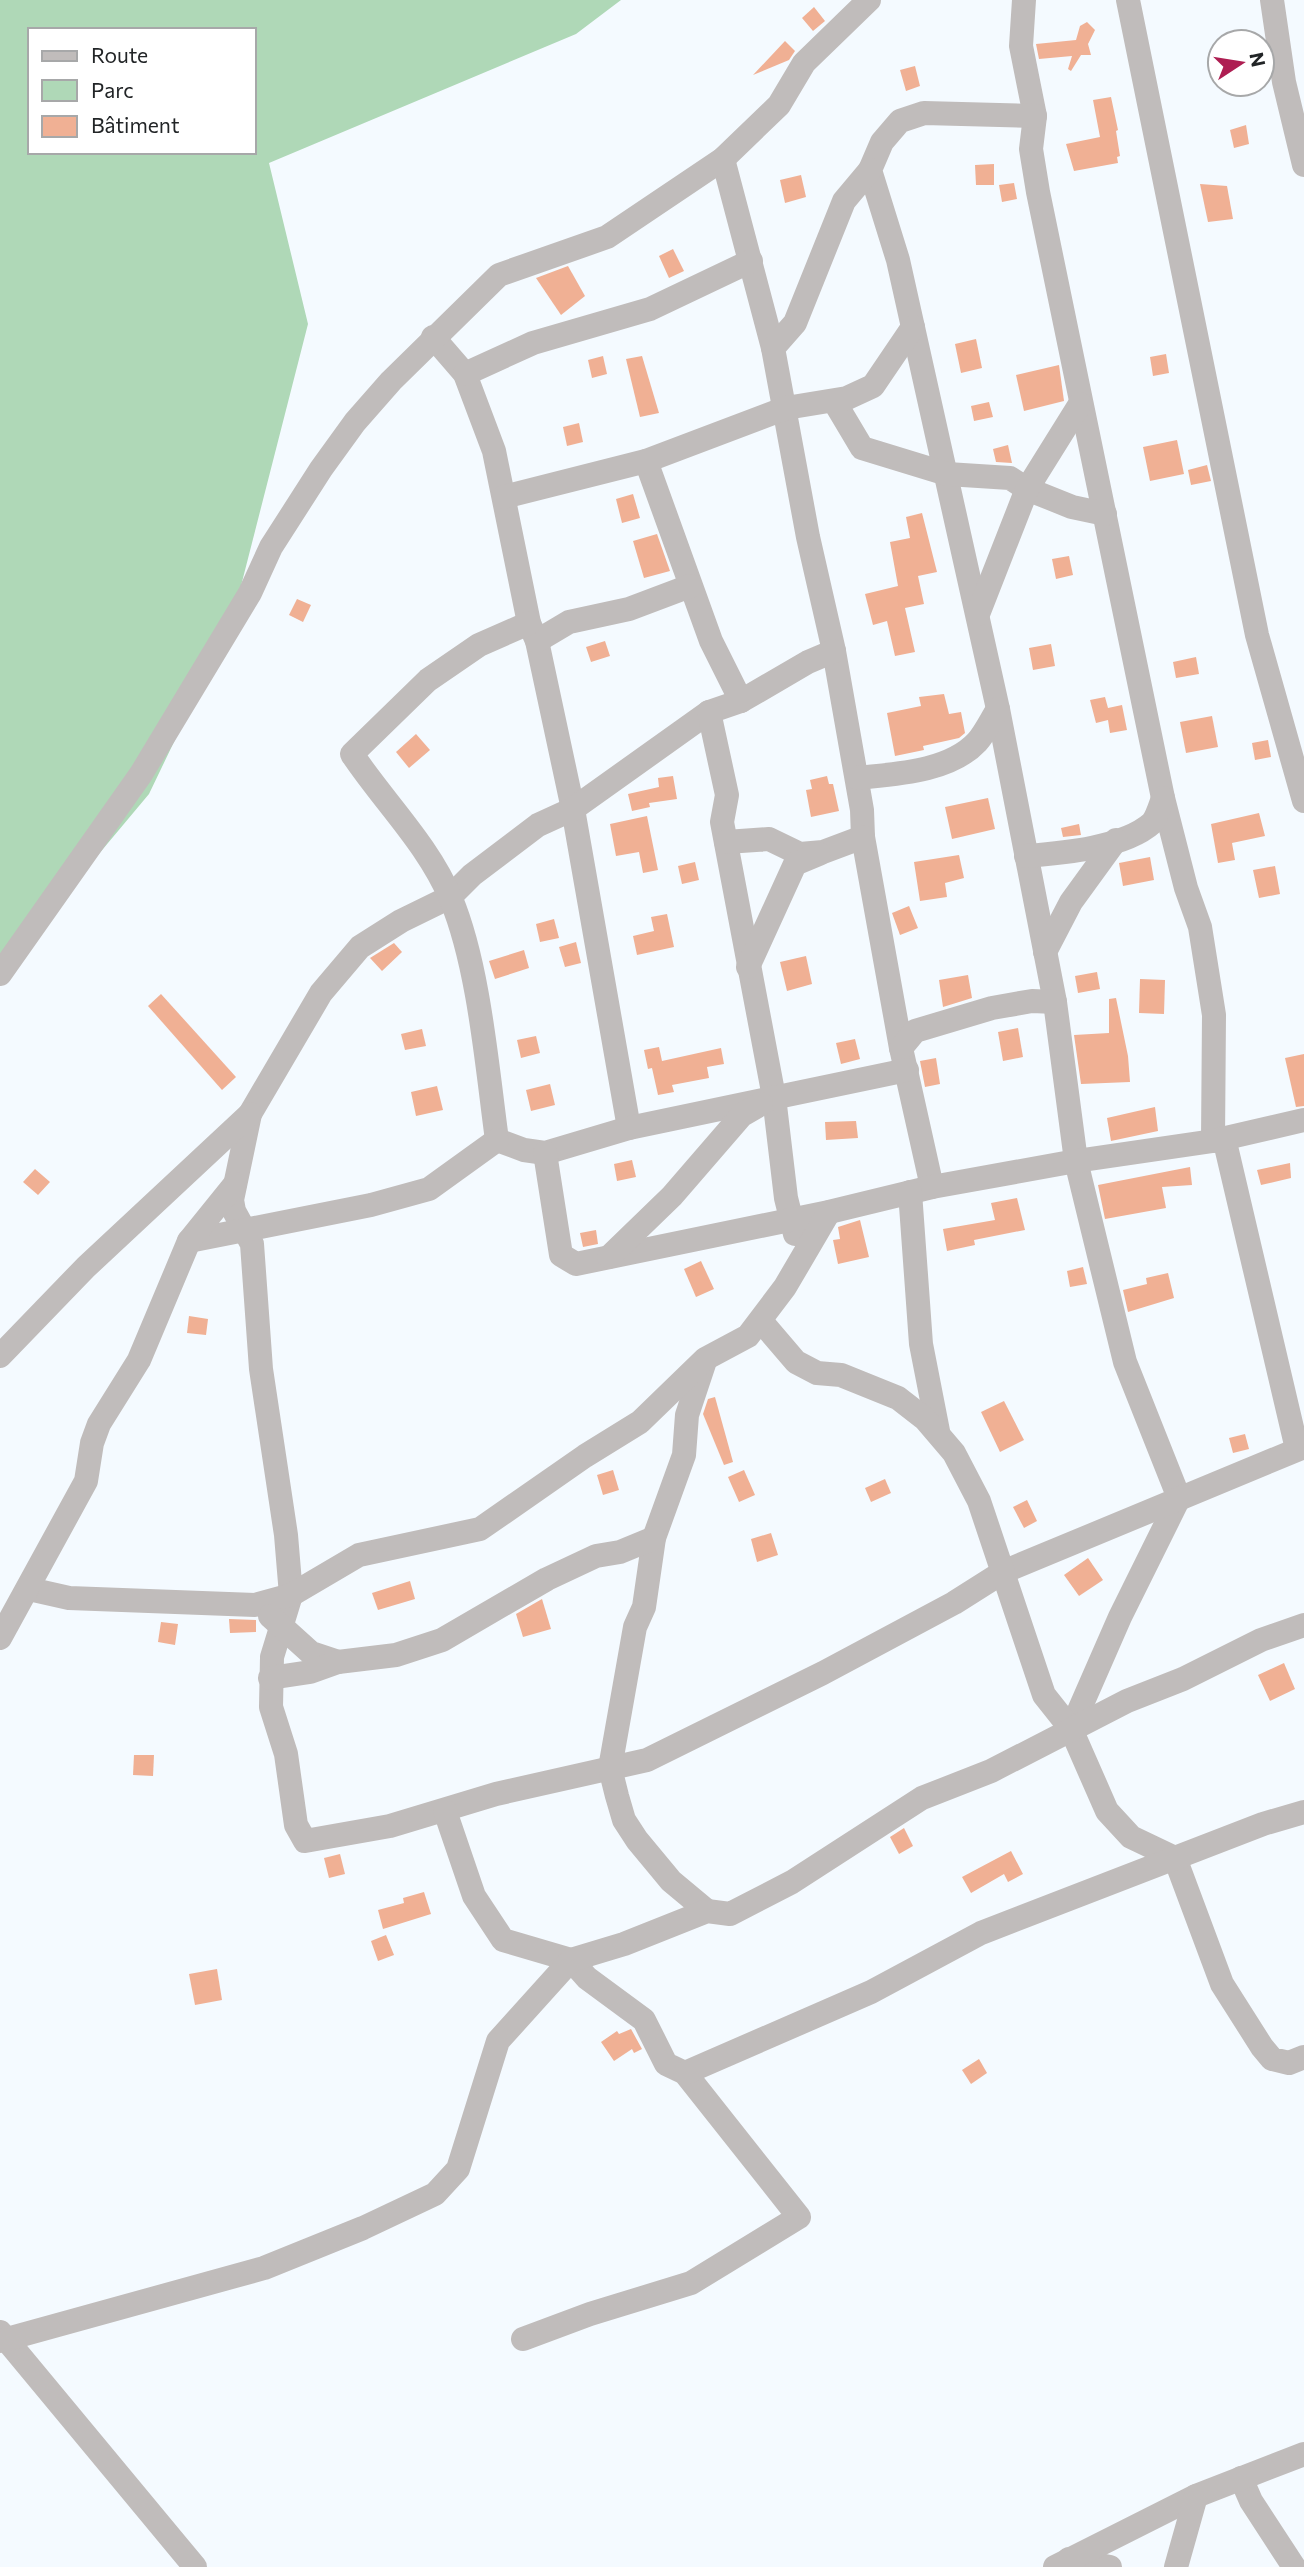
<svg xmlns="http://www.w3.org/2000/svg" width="1304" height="2567" font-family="Commissioner,sans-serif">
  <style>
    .green { fill: #afd8b7; fill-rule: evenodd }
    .building { fill: #f0b094 }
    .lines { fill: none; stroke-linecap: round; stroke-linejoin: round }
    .minor { stroke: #c0bcbb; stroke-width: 24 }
  </style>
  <rect width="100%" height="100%" fill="#f4faff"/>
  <!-- green -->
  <path class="green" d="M0 0H621L576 34 269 163 308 324 232 621 149 794 0 972ZM30 30H254V152H30Z"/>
  <!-- building -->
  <g class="building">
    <path d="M814 7 825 21 813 31 802 18Z"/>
    <path d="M1087 22 1095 30 1088 44 1091 55H1081L1071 71 1068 69 1072 56 1039 59 1036 44 1076 40 1080 26Z"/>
    <path d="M785 41 795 51 789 60 753 75Z"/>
    <path d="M915 66 920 86 906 91 900 70Z"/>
    <path d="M1111 97 1118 130 1116 131 1120 156 1117 157 1118 163 1074 171 1066 144 1100 137 1093 100Z"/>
    <path d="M1246 125 1249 144 1234 148 1230 130Z"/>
    <path d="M994 164V185H976L975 165Z"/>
    <path d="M801 175 806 197 785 203 780 180Z"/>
    <path d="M1014 183 1017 199 1002 202 999 185Z"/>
    <path d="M1200 184 1227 186 1233 219 1208 222Z"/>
    <path d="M673 249 684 271 669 278 659 256Z"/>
    <path d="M568 266 585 296 561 315 536 278Z"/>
    <path d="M976 339 982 368 961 373 955 344Z"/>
    <path d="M1166 354 1169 373 1153 376 1150 357Z"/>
    <path d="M603 356 607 374 592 378 588 360Z"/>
    <path d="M642 356 659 413 640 417 626 359Z"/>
    <path d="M1059 365 1064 401 1024 411 1016 375Z"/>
    <path d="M989 402 993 417 974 421 971 406Z"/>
    <path d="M579 423 583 442 567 446 563 427Z"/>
    <path d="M1177 440 1184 474 1150 481 1143 447Z"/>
    <path d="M1008 445 1012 463 996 462 993 449Z"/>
    <path d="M1207 465 1211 481 1191 485 1188 470Z"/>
    <path d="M633 494 640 518 622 523 616 499Z"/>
    <path d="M922 513 937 572 918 576 924 604 905 608 915 652 895 656 887 621 873 625 865 594 898 586 890 542 910 538 906 517Z"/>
    <path d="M657 534 670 571 644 578 633 541Z"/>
    <path d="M1069 556 1073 575 1056 579 1052 559Z"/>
    <path d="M297 599 311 605 303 622 289 615Z"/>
    <path d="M605 641 610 656 591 662 586 647Z"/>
    <path d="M1051 644 1055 666 1033 670 1029 648Z"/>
    <path d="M1196 657 1199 674 1176 678 1173 662Z"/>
    <path d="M944 694 949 714 961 712 965 733 959 738 923 746 924 750 895 756 887 713 921 706 919 697Z"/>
    <path d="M1105 697 1108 708 1122 705 1127 730 1110 733 1108 720 1096 723 1090 700Z"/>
    <path d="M1212 716 1218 747 1186 753 1180 722Z"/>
    <path d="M416 734 430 750 409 768 396 752Z"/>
    <path d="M1268 740 1271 757 1255 760 1252 743Z"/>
    <path d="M673 776 677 799 649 803 650 807 632 811 628 794 659 787 658 778Z"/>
    <path d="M827 776 829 784H833L839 811 811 817 806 790 812 789 810 780Z"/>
    <path d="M988 798 995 829 952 839 945 807Z"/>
    <path d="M1259 813 1265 836 1232 843 1235 860 1218 863 1211 824Z"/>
    <path d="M647 816 658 870 643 873 639 852 616 856 610 824Z"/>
    <path d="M1079 824 1081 835 1063 837 1061 828Z"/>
    <path d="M959 855 964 878 945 883 947 897 920 901 914 862Z"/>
    <path d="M1150 857 1154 880 1123 886 1119 863Z"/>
    <path d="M695 862 699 880 682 884 678 866Z"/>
    <path d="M1275 866 1280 894 1259 898 1253 870Z"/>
    <path d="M909 906 918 928 900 935 892 913Z"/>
    <path d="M667 914 674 947 637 955 633 936 654 931 651 917Z"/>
    <path d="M554 919 559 938 540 942 536 924Z"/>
    <path d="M576 942 581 963 565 967 559 947Z"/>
    <path d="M394 943 402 952 382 971 370 958Z"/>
    <path d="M524 950 529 968 495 979 489 961Z"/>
    <path d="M806 956 812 984 787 991 780 962Z"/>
    <path d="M1097 972 1100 989 1078 993 1075 976Z"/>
    <path d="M968 975 972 998 943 1007 939 980Z"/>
    <path d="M1140 979 1165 980 1164 1014 1139 1013Z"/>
    <path d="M161 994 236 1077 222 1090 148 1006Z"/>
    <path d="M1116 998 1128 1056 1130 1082 1081 1084 1074 1035 1109 1033V999Z"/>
    <path d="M1018 1028 1023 1057 1003 1061 998 1032Z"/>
    <path d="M422 1029 426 1046 405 1050 401 1034Z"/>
    <path d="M536 1036 540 1053 521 1058 517 1040Z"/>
    <path d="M855 1039 860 1059 841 1064 836 1043Z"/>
    <path d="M659 1047 662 1061 721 1048 724 1064 707 1067 709 1078 672 1085 674 1092 658 1095 652 1068 648 1069 644 1050Z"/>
    <path d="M1304 1054V1106L1296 1107 1285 1058Z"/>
    <path d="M936 1058 940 1084 925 1087 920 1061Z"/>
    <path d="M550 1084 555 1105 531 1111 526 1090Z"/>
    <path d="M437 1086 443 1110 416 1116 411 1092Z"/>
    <path d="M1155 1107 1158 1131 1111 1141 1107 1118Z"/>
    <path d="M856 1121 858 1138 826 1140 825 1122Z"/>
    <path d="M632 1160 636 1177 617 1181 614 1164Z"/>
    <path d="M1290 1163 1291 1178 1261 1185 1257 1170Z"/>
    <path d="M1190 1167 1192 1185 1162 1187 1166 1208 1105 1219 1098 1185Z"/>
    <path d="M35 1169 50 1182 38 1195 23 1182Z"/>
    <path d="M1017 1198 1025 1230 974 1240 975 1245 947 1251 943 1229 995 1220 991 1203Z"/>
    <path d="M860 1220 869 1257 838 1264 833 1240 840 1239 838 1227Z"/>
    <path d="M596 1230 598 1244 583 1247 580 1233Z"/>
    <path d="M701 1261 714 1289 696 1297 684 1269Z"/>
    <path d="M1083 1267 1087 1284 1070 1287 1067 1271Z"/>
    <path d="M1168 1273 1174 1298 1128 1312 1123 1290 1147 1284 1146 1278Z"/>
    <path d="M189 1316 208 1319 206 1335 187 1333Z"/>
    <path d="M715 1397 733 1462 724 1465 703 1414 708 1399Z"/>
    <path d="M1004 1401 1024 1440 1000 1452 981 1412Z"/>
    <path d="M1245 1434 1249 1449 1233 1453 1229 1438Z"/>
    <path d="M613 1470 619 1490 603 1495 597 1475Z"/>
    <path d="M744 1470 755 1495 739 1502 728 1477Z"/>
    <path d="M885 1479 891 1493 871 1502 865 1488Z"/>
    <path d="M1027 1500 1037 1521 1024 1528 1013 1507Z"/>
    <path d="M771 1533 778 1555 757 1562 751 1539Z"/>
    <path d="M1088 1558 1103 1580 1079 1596 1064 1575Z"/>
    <path d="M410 1581 415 1599 378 1610 372 1593Z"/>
    <path d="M542 1599 551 1629 523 1637 516 1614Z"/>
    <path d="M229 1619 256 1620V1632L230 1633Z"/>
    <path d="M161 1622 178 1624 175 1645 158 1642Z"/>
    <path d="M1284 1663 1295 1689 1270 1701 1258 1675Z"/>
    <path d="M134 1755H154L153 1776 133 1775Z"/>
    <path d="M904 1828 913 1846 899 1854 890 1837Z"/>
    <path d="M1011 1851 1023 1874 1008 1882 1004 1874 971 1893 962 1877Z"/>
    <path d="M340 1854 345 1874 329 1878 324 1858Z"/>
    <path d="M424 1892 431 1914 383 1929 378 1910 404 1903 403 1898Z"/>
    <path d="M386 1935 394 1955 378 1961 371 1941Z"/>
    <path d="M217 1969 222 2000 195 2005 189 1974Z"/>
    <path d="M631 2029 642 2049 634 2053 632 2049 614 2061 601 2042 617 2031 619 2034Z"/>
    <path d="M979 2059 987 2073 971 2084 962 2070Z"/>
  </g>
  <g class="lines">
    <!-- minor -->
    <g class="minor">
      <path d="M1024 0 1021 46 1035 116 1031 149 1038 192 1163 798 1186 888 1200 927 1214 1015 1213 1141"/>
      <path d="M1128 0 1257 635 1304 801"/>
      <path d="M1272 0 1284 82 1304 165"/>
      <path d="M1035 116 924 113 900 121 882 142 870 170 898 260 998 709 1055 1002 1076 1161 1125 1362 1179 1498 1120 1617 1071 1729"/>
      <path d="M723 159 773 348"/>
      <path d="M870 170 844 201 795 323 773 348 808 537 834 651 862 810 863 837 901 1048 932 1187"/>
      <path d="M433 337 465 374 494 451 529 623 537 641 573 809 629 1128"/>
      <path d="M465 374 533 343 650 309 751 261"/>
      <path d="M834 401 862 448 947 474 1010 478 1027 489 1072 507 1105 514"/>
      <path d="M646 461 711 641 741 701"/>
      <path d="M504 497 646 461 786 408 847 398 873 386 913 327"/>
      <path d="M978 614 1027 489 1080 404"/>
      <path d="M537 641 569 622 629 609 690 586"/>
      <path d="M834 651 808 662 741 701 709 712 573 809 538 825 472 875 450 897 401 921 360 947 321 993 250 1114 232 1200 234 1211 252 1244 261 1369 286 1535 291 1595 272 1657 271 1707 286 1754 296 1825 305 1841 390 1826 496 1794 647 1760 823 1673 954 1603 1003 1572 1304 1447"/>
      <path d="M709 712 727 795 722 822 774 1097 786 1198 795 1234"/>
      <path d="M857 778C895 774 949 772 977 742 985 733 991 720 998 709"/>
      <path d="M726 842 769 839 800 854 823 852 863 837"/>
      <path d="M1026 856C1062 853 1124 848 1152 823 1157 817 1160 806 1163 798"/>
      <path d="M1045 952 1071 902 1116 840"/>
      <path d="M748 967 795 864 819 854"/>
      <path d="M0 974 141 774 250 593 271 547 321 469 355 422 391 381 499 275 607 237 723 159 779 105 804 63 869 0"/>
      <path d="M901 1048 915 1031 992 1008 1032 1001 1055 1002"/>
      <path d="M1224 1138 1297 1449"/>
      <path d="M497 1140C487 1067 479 966 451 899 428 844 384 802 352 754L428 680 479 645 529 623"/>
      <path d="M497 1140 524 1150 545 1153 629 1128 907 1070"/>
      <path d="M545 1153 561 1255 576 1264 829 1212 932 1187 1076 1161 1213 1141 1304 1120"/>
      <path d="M910 1192 921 1344 938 1431"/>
      <path d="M189 1241 371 1205 429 1189 497 1140"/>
      <path d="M609 1257 672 1196 742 1115 761 1104"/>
      <path d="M761 1321 796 1362 817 1373 841 1375 898 1398 925 1419 954 1453 979 1501 1044 1695 1071 1729 1107 1811 1131 1837 1175 1858 1222 1984 1262 2047 1272 2059 1289 2063 1304 2057"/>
      <path d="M0 1356 86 1267 250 1114"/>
      <path d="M704 1364 687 1415 684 1455 654 1538 644 1607 635 1627 610 1768 617 1796 624 1820 637 1840 671 1881 707 1911"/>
      <path d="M29 1589 69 1598 255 1605 291 1595 359 1555 480 1529 585 1456 640 1422 705 1359 748 1336 785 1287 829 1212"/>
      <path d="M270 1616 311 1653 338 1662"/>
      <path d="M0 1638 86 1481 92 1443 99 1424 139 1360 189 1241 235 1184"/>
      <path d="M270 1678 310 1672 338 1662 396 1655 442 1640 547 1579 596 1556 620 1552 654 1538"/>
      <path d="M445 1811 474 1896 503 1940 571 1960 587 1978 644 2020 666 2064 685 2073 799 2217 691 2283 590 2314 523 2339"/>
      <path d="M685 2073 871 1992 981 1933 1263 1824 1304 1812"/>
      <path d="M0 2332 195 2567"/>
      <path d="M0 2341 264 2268 363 2228 435 2194 458 2169 498 2041 571 1960 624 1944 707 1911 730 1914 792 1882 922 1798 991 1771 1127 1701 1183 1679 1261 1640 1304 1625"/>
      <path d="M1241 2478 1251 2501 1294 2567"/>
      <path d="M1069 2559 1110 2567"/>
      <path d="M1055 2567 1196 2496 1304 2454"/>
      <path d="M1176 2567 1196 2496"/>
    </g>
  </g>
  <!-- legend -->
  <rect x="28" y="28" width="228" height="126" fill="#ffffff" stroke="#a7a8a9" stroke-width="2"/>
  <rect x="42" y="51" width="35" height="10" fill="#c0bcbb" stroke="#a7a8a9" stroke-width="2"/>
  <text x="91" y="63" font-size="21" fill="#222527">Route</text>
  <rect x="42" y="80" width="35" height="21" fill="#afd8b7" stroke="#a7a8a9" stroke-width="2"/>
  <text x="91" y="98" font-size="21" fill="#222527">Parc</text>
  <rect x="42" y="116" width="35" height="21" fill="#f0b094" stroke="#a7a8a9" stroke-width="2"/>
  <text x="91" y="133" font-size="21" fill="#222527">Bâtiment</text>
  <!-- north arrow -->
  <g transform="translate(1241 63) rotate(78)"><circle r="33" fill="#ffffff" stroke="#a7a8a9" stroke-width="2"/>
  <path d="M0-5L12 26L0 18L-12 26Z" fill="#ae1e52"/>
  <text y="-10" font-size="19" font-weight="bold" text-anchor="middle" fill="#222527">N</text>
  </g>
</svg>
